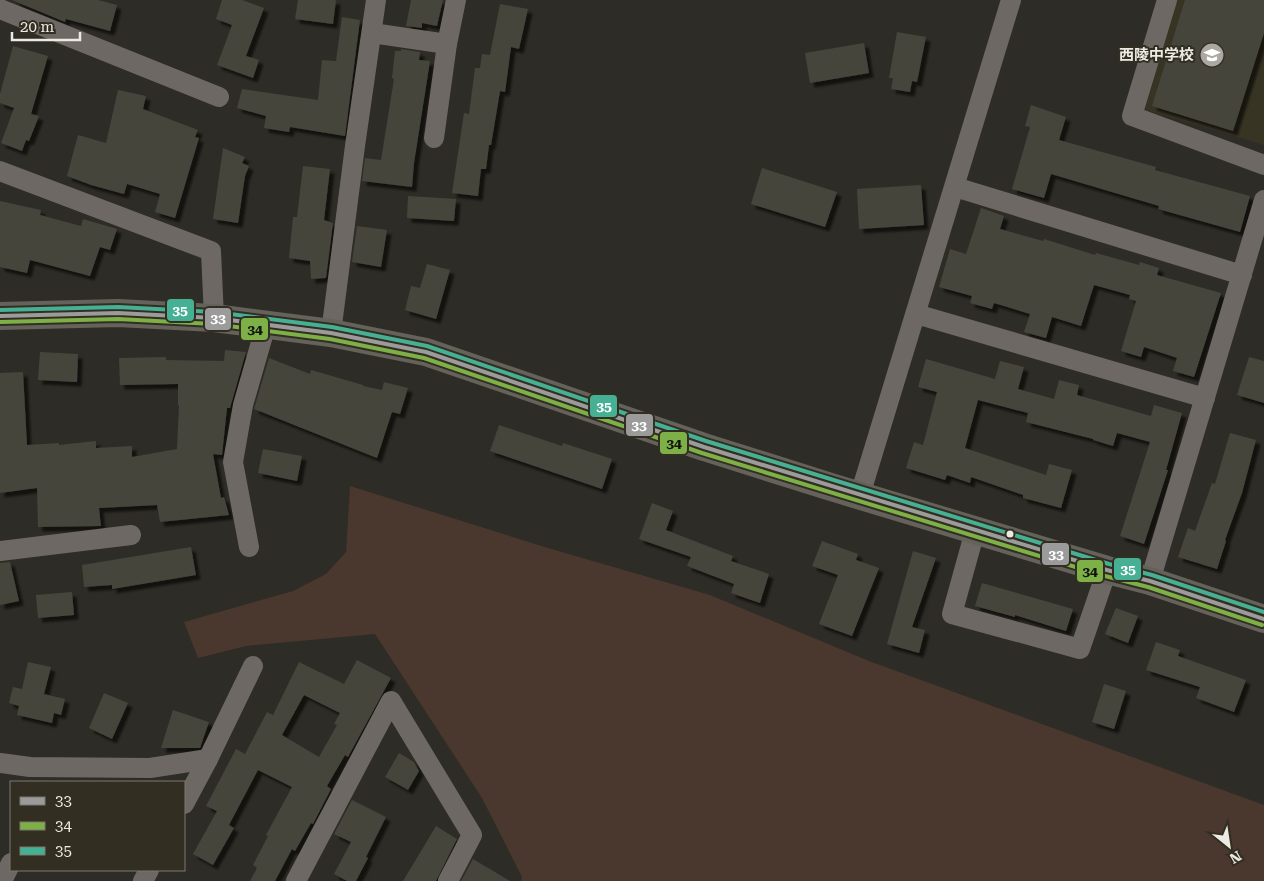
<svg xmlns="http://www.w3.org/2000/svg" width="1264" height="881" font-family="'Roboto Serif','Noto Sans JP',serif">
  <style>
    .built { fill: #383423 }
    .green { fill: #4a372e }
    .building { fill: #45453b; fill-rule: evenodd; filter: url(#shadow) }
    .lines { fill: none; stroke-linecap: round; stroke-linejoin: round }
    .street { stroke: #6d6863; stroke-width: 20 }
    .secondary { stroke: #65625b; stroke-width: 28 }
    .bus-1-casing { stroke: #322e22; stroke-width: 8 }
    .bus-2-casing { stroke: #322e22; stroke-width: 8 }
    .bus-3-casing { stroke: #322e22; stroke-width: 8 }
    .bus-1 { stroke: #9b9b9b; stroke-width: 4 }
    .bus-2 { stroke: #7db046; stroke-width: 4 }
    .bus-3 { stroke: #46b094; stroke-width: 4 }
    .bus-dot { fill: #eceae2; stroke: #322e22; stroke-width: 2 }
    .labels { text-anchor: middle; stroke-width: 4; stroke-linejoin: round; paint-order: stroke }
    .poi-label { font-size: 15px; font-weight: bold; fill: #eceae2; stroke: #322e22; text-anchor: end }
    .line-badge { stroke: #322e22; stroke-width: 2 }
    .badge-label { font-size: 14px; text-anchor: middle; font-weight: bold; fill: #fff }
    .pale-badge-label { font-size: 14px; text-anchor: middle; font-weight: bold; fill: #111 }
  </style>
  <defs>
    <filter id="shadow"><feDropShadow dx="4.5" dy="4.5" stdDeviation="1" flood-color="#0009"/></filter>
  </defs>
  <rect width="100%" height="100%" fill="#2e2c26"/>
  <!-- built -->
  <path class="built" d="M1176 0H1264V145L1145 110Z"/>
  <!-- green -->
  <path class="green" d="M350 486 548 548 710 595 869 661 1264 805V881H521L522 877 482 798 375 634 246 646 198 658 184 622 293 591 326 574 346 552Z"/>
  <!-- building -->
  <g class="building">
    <path d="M12 0H98L117 5 110 31 66 19 65 22Z"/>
    <path d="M222 0H242L264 8 246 56 259 60 253 78 217 65 232 25 216 19Z"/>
    <path d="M298 0H336L333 24 295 19Z"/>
    <path d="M411 0H443L437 26 422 23V28L406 26Z"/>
    <path d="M1185 0H1264V33L1233 131 1152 106Z"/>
    <path d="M500 4 528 9 519 49 511 47 505 92 500 91 491 145H489L486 169H481L478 196 452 193 464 113 469 114 475 68H480L482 54 490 55Z"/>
    <path d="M342 17 360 20 345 136 290 127 289 132 264 128 266 116 237 108 242 89 318 100 322 60 336 61Z"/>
    <path d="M897 32 926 37 917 82 912 81 910 92 891 89 893 78H889Z"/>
    <path d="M864 43 869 73 810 83 805 53Z"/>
    <path d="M13 46 48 56 31 114 39 116 29 141 26 140 22 151 1 143 14 108 0 103V94Z"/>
    <path d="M401 49 420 52 419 60 430 61 414 163 412 187 362 181 365 158 381 160 394 79 392 78 395 51H401Z"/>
    <path d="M118 90 146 96 143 109 198 130 195 137 199 138 175 218 155 212 160 194 127 184 124 194 91 185 67 176 78 135 106 143Z"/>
    <path d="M1031 105 1066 117 1059 140 1156 167 1155 170 1250 196 1240 232 1158 209 1159 206 1051 174 1044 198 1012 189 1030 127 1025 126Z"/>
    <path d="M223 148 245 157 242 163 249 166 245 176 238 223 213 219Z"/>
    <path d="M303 166 330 169 324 220 333 223 326 278 311 279 310 261 289 258 293 217H297Z"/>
    <path d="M762 168 837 192 825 227 751 204Z"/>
    <path d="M921 185 924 225 859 229 857 189Z"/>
    <path d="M408 196 456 199 454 221 407 218Z"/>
    <path d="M0 201 41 210 40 215 81 226 83 219 117 229 110 250 100 247 90 276 30 260 27 273 0 267Z"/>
    <path d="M981 208 1004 216 1000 229 1043 241 1044 239 1095 255 1096 253 1139 265 1140 262 1159 268 1157 275 1221 293 1194 377 1173 371 1177 358 1144 347 1141 357 1121 351 1136 301 1129 299 1130 295 1094 285 1081 326 1052 317 1046 338 1024 332 1030 314 994 303 992 309 970 303 972 296 939 287 950 249 966 254Z"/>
    <path d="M357 226 387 230 381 267 352 262Z"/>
    <path d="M427 264 450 270 436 319 405 310 411 286 420 288Z"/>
    <path d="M225 350 246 352 230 408H227L222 455 213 454 221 498 224 497 229 515 160 522 157 505 99 508 101 526 38 527 37 488 0 493V373L23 372 27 445 59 443V445L96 441V448L132 446V457L177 449 179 405H178V384L120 385 119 358 166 357V360L224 361Z"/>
    <path d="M40 352 78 354 77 382 38 380Z"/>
    <path d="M1249 357 1264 361V403L1237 395Z"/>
    <path d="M269 358 310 374 311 370 363 385V386L382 390 384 382 408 388 400 414 392 412 377 458 254 409Z"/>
    <path d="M926 359 995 379 1000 361 1024 367 1018 389 1054 399 1059 380 1079 385 1077 395 1151 416 1154 405 1182 413 1166 470H1168L1144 544 1120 536 1150 442 1117 433 1113 446 1093 440V439L1026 422 1028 413 978 400 965 448 1046 475 1049 464 1072 470 1061 508 1023 498V495L971 477 970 483 947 475 945 480 906 468 914 442 923 445 937 392 918 387Z"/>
    <path d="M499 425 562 446 563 443 612 459 602 489 490 451Z"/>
    <path d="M1230 433 1256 440 1242 493 1225 540 1226 541 1217 569 1178 557 1188 528 1195 531 1212 483 1215 484Z"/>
    <path d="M263 449 302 456 297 481 258 473Z"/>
    <path d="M652 503 673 511 666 530 733 556 731 561 769 574 760 603 731 593 734 584 687 566 691 557 639 539Z"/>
    <path d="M822 541 858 554 856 560 879 568 852 636 819 624 838 575 812 566Z"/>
    <path d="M191 547 196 575 112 589V585L84 587 82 565Z"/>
    <path d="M913 551 936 558 912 627 925 630 919 653 887 644Z"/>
    <path d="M10 562 19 601 0 605V563Z"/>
    <path d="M982 583 1073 609 1066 631 1015 615V617L975 606Z"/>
    <path d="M72 592 74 615 38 618 36 595Z"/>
    <path d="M1116 608 1138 616 1128 643 1105 634Z"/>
    <path d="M1156 642 1180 650 1178 656 1246 680 1234 712 1196 698 1200 687 1146 670Z"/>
    <path d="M357 660 391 678 348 757 345 755 327 786 331 789 313 824 311 823 295 851 292 849 275 881H250L257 868 253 865 268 836 266 835 292 787 258 770 229 825 234 828 213 865 193 854 217 811 206 806 236 749 245 754 267 712 273 715 299 662 344 684ZM304 695 340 713 334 724 337 725 319 757 282 735Z"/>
    <path d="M28 662 51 667 44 694 65 699 61 715 54 713 52 723 17 715 19 706 9 703 13 687 22 689Z"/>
    <path d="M1104 684 1126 691 1114 729 1092 722Z"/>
    <path d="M104 693 128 703 112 739 89 728Z"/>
    <path d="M173 710 209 722 200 748H161Z"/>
    <path d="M399 753 414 762 419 771 408 790 385 777Z"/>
    <path d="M352 800 386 817 366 857 368 858 356 881H347L334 874 351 842 334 834Z"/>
    <path d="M436 826 457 839 436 881H403Z"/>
    <path d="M473 859 510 881H461Z"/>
  </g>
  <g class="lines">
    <!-- street -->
    <g class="street">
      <path d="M1167 0 1132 116 1264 165"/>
      <path d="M0 9 219 97"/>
      <path d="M372 33 447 44"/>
      <path d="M434 138 447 44 456 0"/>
      <path d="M0 171 211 251 214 318"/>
      <path d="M955 187 1242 275"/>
      <path d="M916 314 1205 398"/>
      <path d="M331 333 355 146 376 0"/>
      <path d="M860 495 1011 0"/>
      <path d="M975 531 952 614 1080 649 1107 570"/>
      <path d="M249 547 233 462 243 405 266 325"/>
      <path d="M0 551 131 535"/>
      <path d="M1150 581 1264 200"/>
      <path d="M0 763 30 767 150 768 208 759"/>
      <path d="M184 804 208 759 253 666"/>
      <path d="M2 881 11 863"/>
      <path d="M143 881 149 870"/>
      <path d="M296 881 391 701 472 835 448 881"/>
    </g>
    <!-- secondary -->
    <path class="secondary" d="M0 316 118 313 214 318 331 333 426 352 704 447 831 487 1107 570 1150 581 1264 619"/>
    <defs>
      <path id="bus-1" d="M0 316 118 313 214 318 331 333 426 352 704 447 1107 570 1150 581 1264 619"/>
      <path id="bus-2" d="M0 322 118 319 213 324 330 339 424 358 702 453 1105 576 1148 587 1262 625"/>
      <path id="bus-3" d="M0 310 118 307 214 312 332 327 427 346 706 441 1109 564 1152 575 1264 612"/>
    </defs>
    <!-- bus-1 casing -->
    <use href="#bus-1" class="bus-1-casing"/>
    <!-- bus-2 casing -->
    <use href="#bus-2" class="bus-2-casing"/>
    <!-- bus-3 casing -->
    <use href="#bus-3" class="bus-3-casing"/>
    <!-- bus-1 -->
    <use href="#bus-1" class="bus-1"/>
    <!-- bus-2 -->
    <use href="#bus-2" class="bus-2"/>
    <!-- bus-3 -->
    <use href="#bus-3" class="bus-3"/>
  </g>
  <!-- icons -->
  <defs>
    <symbol id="school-disc" viewBox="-11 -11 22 22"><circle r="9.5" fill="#aaa8a0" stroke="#322e22"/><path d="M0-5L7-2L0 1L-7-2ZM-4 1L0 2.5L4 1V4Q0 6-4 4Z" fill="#fff"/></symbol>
  </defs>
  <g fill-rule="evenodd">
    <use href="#school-disc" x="1198" y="41" width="28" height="28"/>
  </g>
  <!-- markers -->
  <circle class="bus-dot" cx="1010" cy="534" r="4.5"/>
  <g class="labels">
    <!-- poi labels -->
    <g class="poi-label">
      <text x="1194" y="60">西陵中学校</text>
    </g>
  </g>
  <g class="line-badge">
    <rect x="166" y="298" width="29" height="24" rx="5" fill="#46b094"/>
    <rect x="204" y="307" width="28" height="24" rx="5" fill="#9b9b9b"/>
    <rect x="240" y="317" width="29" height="24" rx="5" fill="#7db046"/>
    <rect x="589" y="394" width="29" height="24" rx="5" fill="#46b094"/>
    <rect x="625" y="413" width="29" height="24" rx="5" fill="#9b9b9b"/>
    <rect x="659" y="431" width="29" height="24" rx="5" fill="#7db046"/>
    <rect x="1041" y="542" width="29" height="24" rx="5" fill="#9b9b9b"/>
    <rect x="1113" y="557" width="29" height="24" rx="5" fill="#46b094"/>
    <rect x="1076" y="559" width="28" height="24" rx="5" fill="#7db046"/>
  </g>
  <g class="badge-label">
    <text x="180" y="315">35</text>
    <text x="218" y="323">33</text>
    <text x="604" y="411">35</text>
    <text x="639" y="430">33</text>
    <text x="1056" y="559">33</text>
    <text x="1128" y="574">35</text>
  </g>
  <g class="pale-badge-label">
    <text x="255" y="334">34</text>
    <text x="674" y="448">34</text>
    <text x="1090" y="576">34</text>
  </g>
  <!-- legend -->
  <rect x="10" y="781" width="175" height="90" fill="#322e22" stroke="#7c796f"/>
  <rect x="20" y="797" width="25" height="8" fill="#9b9b9b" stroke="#7c796f"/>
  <text x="55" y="806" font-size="15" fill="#eceae2">33</text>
  <rect x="20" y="822" width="25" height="8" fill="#7db046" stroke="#7c796f"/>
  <text x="55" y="831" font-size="15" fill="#eceae2">34</text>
  <rect x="20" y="847" width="25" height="8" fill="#46b094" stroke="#7c796f"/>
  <text x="55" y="856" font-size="15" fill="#eceae2">35</text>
  <!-- north arrow -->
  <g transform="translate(1229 846) rotate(150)" stroke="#322e22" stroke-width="4" paint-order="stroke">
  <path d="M0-4L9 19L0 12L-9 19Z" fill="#eceae2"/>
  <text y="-8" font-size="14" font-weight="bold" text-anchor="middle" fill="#eceae2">N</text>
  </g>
  <!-- scale -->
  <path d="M12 32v8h68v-8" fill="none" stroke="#eceae2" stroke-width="2.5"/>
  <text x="20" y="32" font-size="15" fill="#eceae2" stroke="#322e22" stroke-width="4" paint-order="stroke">20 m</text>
</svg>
